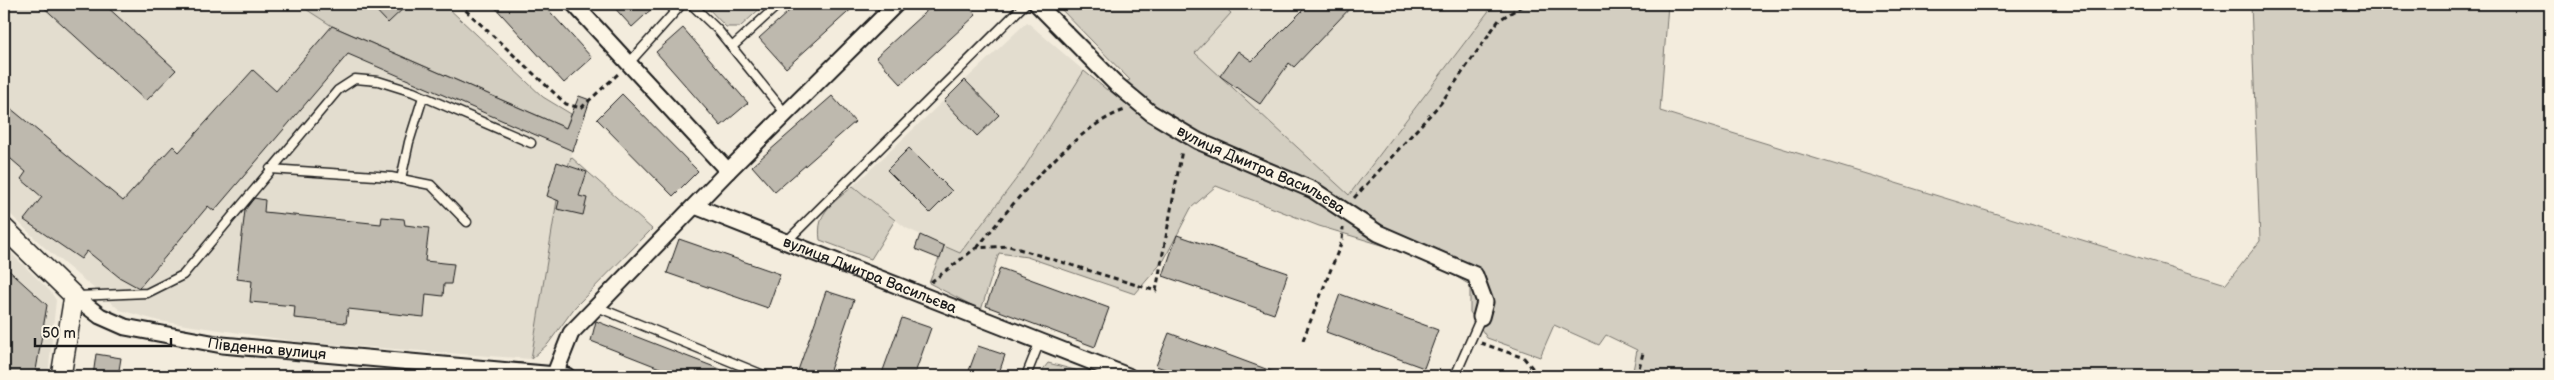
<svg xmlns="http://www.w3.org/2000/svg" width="2554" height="380" font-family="'Balsamiq Sans',sans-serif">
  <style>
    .built { fill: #e3ddcf }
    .green { fill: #d3cec1; stroke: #78756e }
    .building { fill: #beb9ae; stroke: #1c1c1c }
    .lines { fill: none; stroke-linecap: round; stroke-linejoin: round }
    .service-casing { stroke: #1c1c1c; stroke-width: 11 }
    .minor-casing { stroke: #1c1c1c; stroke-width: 19 }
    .tertiary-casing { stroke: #1c1c1c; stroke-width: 22 }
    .path { stroke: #1c1c1c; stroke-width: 3; stroke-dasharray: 5 4; stroke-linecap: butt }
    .service { stroke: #fcf5e5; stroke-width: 8 }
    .minor { stroke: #fcf5e5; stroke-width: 15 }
    .tertiary { stroke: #fcf5e5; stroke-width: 19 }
    .labels { text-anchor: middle; stroke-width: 4; stroke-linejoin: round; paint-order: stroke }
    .street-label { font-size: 15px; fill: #1c1c1c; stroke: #fcf5e5 }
  </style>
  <rect width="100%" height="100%" fill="#f3ecdd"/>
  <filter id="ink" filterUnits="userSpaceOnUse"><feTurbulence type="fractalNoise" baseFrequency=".02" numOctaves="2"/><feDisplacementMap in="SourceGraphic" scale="10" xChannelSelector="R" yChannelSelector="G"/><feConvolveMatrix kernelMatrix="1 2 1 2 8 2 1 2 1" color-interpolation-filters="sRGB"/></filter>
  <g filter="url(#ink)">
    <!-- built -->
    <g class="built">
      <path d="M4 4H298L332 26 566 128 571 114 583 120 557 200 531 359 300 342 159 321 120 310 44 247 4 208Z"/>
      <path d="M1221 4H1494L1349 195 1194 53 1230 13Z"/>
      <path d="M1027 22 1084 71 1023 170 960 253 906 228 853 186Z"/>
      <path d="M4 246 50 291 56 300 48 376H4Z"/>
    </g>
    <!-- green -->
    <g class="green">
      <path d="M298 4H444L543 97 571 114 566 128 332 26Z"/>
      <path d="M704 4H765L740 27H726Z"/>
      <path d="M1056 4H1221L1231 13 1195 53 1349 195 1494 4H1668L1660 111 2226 284 2260 241 2251 4H2550V376H1632L1637 350 1606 335 1599 345 1554 325 1540 357 1487 338 1470 312V285L1425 258 1319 226 1216 186 1191 208 1164 260 1135 294 1027 257 999 253 981 310 929 283 944 246 960 253 1023 170 1084 71 1107 90 1130 80Z"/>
      <path d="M571 157 652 229 575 307 548 344 531 359 557 200Z"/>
      <path d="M853 186 895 220 871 259 820 240C816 211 833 204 853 186Z"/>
      <path d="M1048 363 1075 370 1084 376H1038Z"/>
    </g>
    <!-- building -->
    <g class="building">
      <path d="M40 4H104L176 70 146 101Z"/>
      <path d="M370 4H408L388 23Z"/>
      <path d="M492 4H543L592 58 564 83Z"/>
      <path d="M611 4H657L632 27Z"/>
      <path d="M797 4H857L786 68 759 38Z"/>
      <path d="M934 4H966L976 15 901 84 876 57Z"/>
      <path d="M1309 4H1354L1294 67 1289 63 1260 104 1220 76 1238 51 1252 61Z"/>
      <path d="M332 26 566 128 579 96 590 100 573 151 348 54 214 211 208 206 139 288 119 277 87 251 81 259 24 220 42 197 21 179 26 172 4 153V103L123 201 173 146 179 152 253 70 276 91Z"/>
      <path d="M683 28 748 103 721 126 656 52Z"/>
      <path d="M965 80 999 115 977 136 944 101Z"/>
      <path d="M622 94 698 171 673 196 597 119Z"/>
      <path d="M832 96 855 122 775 192 752 166Z"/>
      <path d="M909 148 952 191 930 213 887 170Z"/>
      <path d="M557 162 587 172 579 196 587 198 583 215 557 209 559 201 547 196Z"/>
      <path d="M254 198 265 200 264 212 381 224 382 217 404 219 405 225 429 228 425 261 454 264 451 284H444L443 296 426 294 424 317 348 309 346 323 294 318 295 306 250 302 252 281 237 279 245 210Z"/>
      <path d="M920 235 944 246 940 259 915 249Z"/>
      <path d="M1177 235 1288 273 1274 314 1163 276Z"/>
      <path d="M679 239 780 274 768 308 667 273Z"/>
      <path d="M4 266 47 305 35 376H4Z"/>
      <path d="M1000 268 1109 308 1095 347 986 306Z"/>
      <path d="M826 291 854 300 828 376H796Z"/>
      <path d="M1340 294 1438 330 1424 368 1326 332Z"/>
      <path d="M902 318 931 328 914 376H881Z"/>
      <path d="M596 321 735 375V376H680L591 341Z"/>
      <path d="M1169 333 1282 375 1281 376H1185L1156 366Z"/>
      <path d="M978 346 1005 355 998 376H967Z"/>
      <path d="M96 354 121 358 118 376H93Z"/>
    </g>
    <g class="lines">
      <defs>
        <g id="service">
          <path d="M691 4 718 30 786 114"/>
          <path d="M732 47 779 4"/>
          <path d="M629 63 682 4"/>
          <path d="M270 169 391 177 431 185 467 222"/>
          <path d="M401 179 409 142 423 97"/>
          <path d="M786 242 1025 4"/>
          <path d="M77 296 147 293 183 275 338 90 355 79 378 81 413 92 531 143"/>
          <path d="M597 307 766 376"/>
          <path d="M1026 376 1040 341"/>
          <path d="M1455 376 1481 317"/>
        </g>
        <g id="minor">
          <path d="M574 4 728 171"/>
          <path id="s1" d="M1037 4 1116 84 1151 113 1198 141 1313 190 1378 233 1475 275 1485 302 1481 317"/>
          <path id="s2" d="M695 206 1128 376"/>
          <path id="s3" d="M74 296 100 316 125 327 222 345 567 376"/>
          <path d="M554 376 571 333 728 171 896 4"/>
        </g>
        <path id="tertiary" d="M4 228 74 296 61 376"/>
      </defs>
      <!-- service casing -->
      <use href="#service" class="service-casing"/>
      <!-- minor casing -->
      <use href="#minor" class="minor-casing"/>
      <!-- tertiary casing -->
      <use href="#tertiary" class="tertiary-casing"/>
      <!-- path -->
      <g class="path">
        <path d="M459 4 566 104 581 108 618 74"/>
        <path d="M1354 198 1441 103 1499 20 1525 4"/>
        <path d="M977 248C1011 206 1073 127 1125 110"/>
        <path d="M931 282 976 248 1009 246 1156 291 1182 150"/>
        <path d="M1303 340 1342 241 1343 228"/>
        <path d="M1481 343 1524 358 1539 376"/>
        <path d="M1637 376 1643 353"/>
        <path d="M2545 376 2550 343"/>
      </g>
      <!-- service -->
      <use href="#service" class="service"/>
      <!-- minor -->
      <use href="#minor" class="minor"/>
      <!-- tertiary -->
      <use href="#tertiary" class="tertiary"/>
    </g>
  </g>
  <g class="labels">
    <!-- street labels -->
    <g class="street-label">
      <text dy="5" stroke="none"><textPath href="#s1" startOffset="282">вулиця Дмитра Васильєва</textPath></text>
      <text dy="5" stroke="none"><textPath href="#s2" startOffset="188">вулиця Дмитра Васильєва</textPath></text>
      <text dy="5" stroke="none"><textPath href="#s3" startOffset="204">Південна вулиця</textPath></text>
    </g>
  </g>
  <!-- margin -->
  <rect width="2554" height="380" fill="none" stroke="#fcf5e5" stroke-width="20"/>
  <rect x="10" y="10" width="2534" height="360" fill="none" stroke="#1c1c1c" stroke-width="2" filter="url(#ink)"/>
  <!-- scale -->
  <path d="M35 338v8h136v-8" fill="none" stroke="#1c1c1c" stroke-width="2.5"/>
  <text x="42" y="338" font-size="15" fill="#1c1c1c" stroke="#fcf5e5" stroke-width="4" paint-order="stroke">50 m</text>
</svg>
